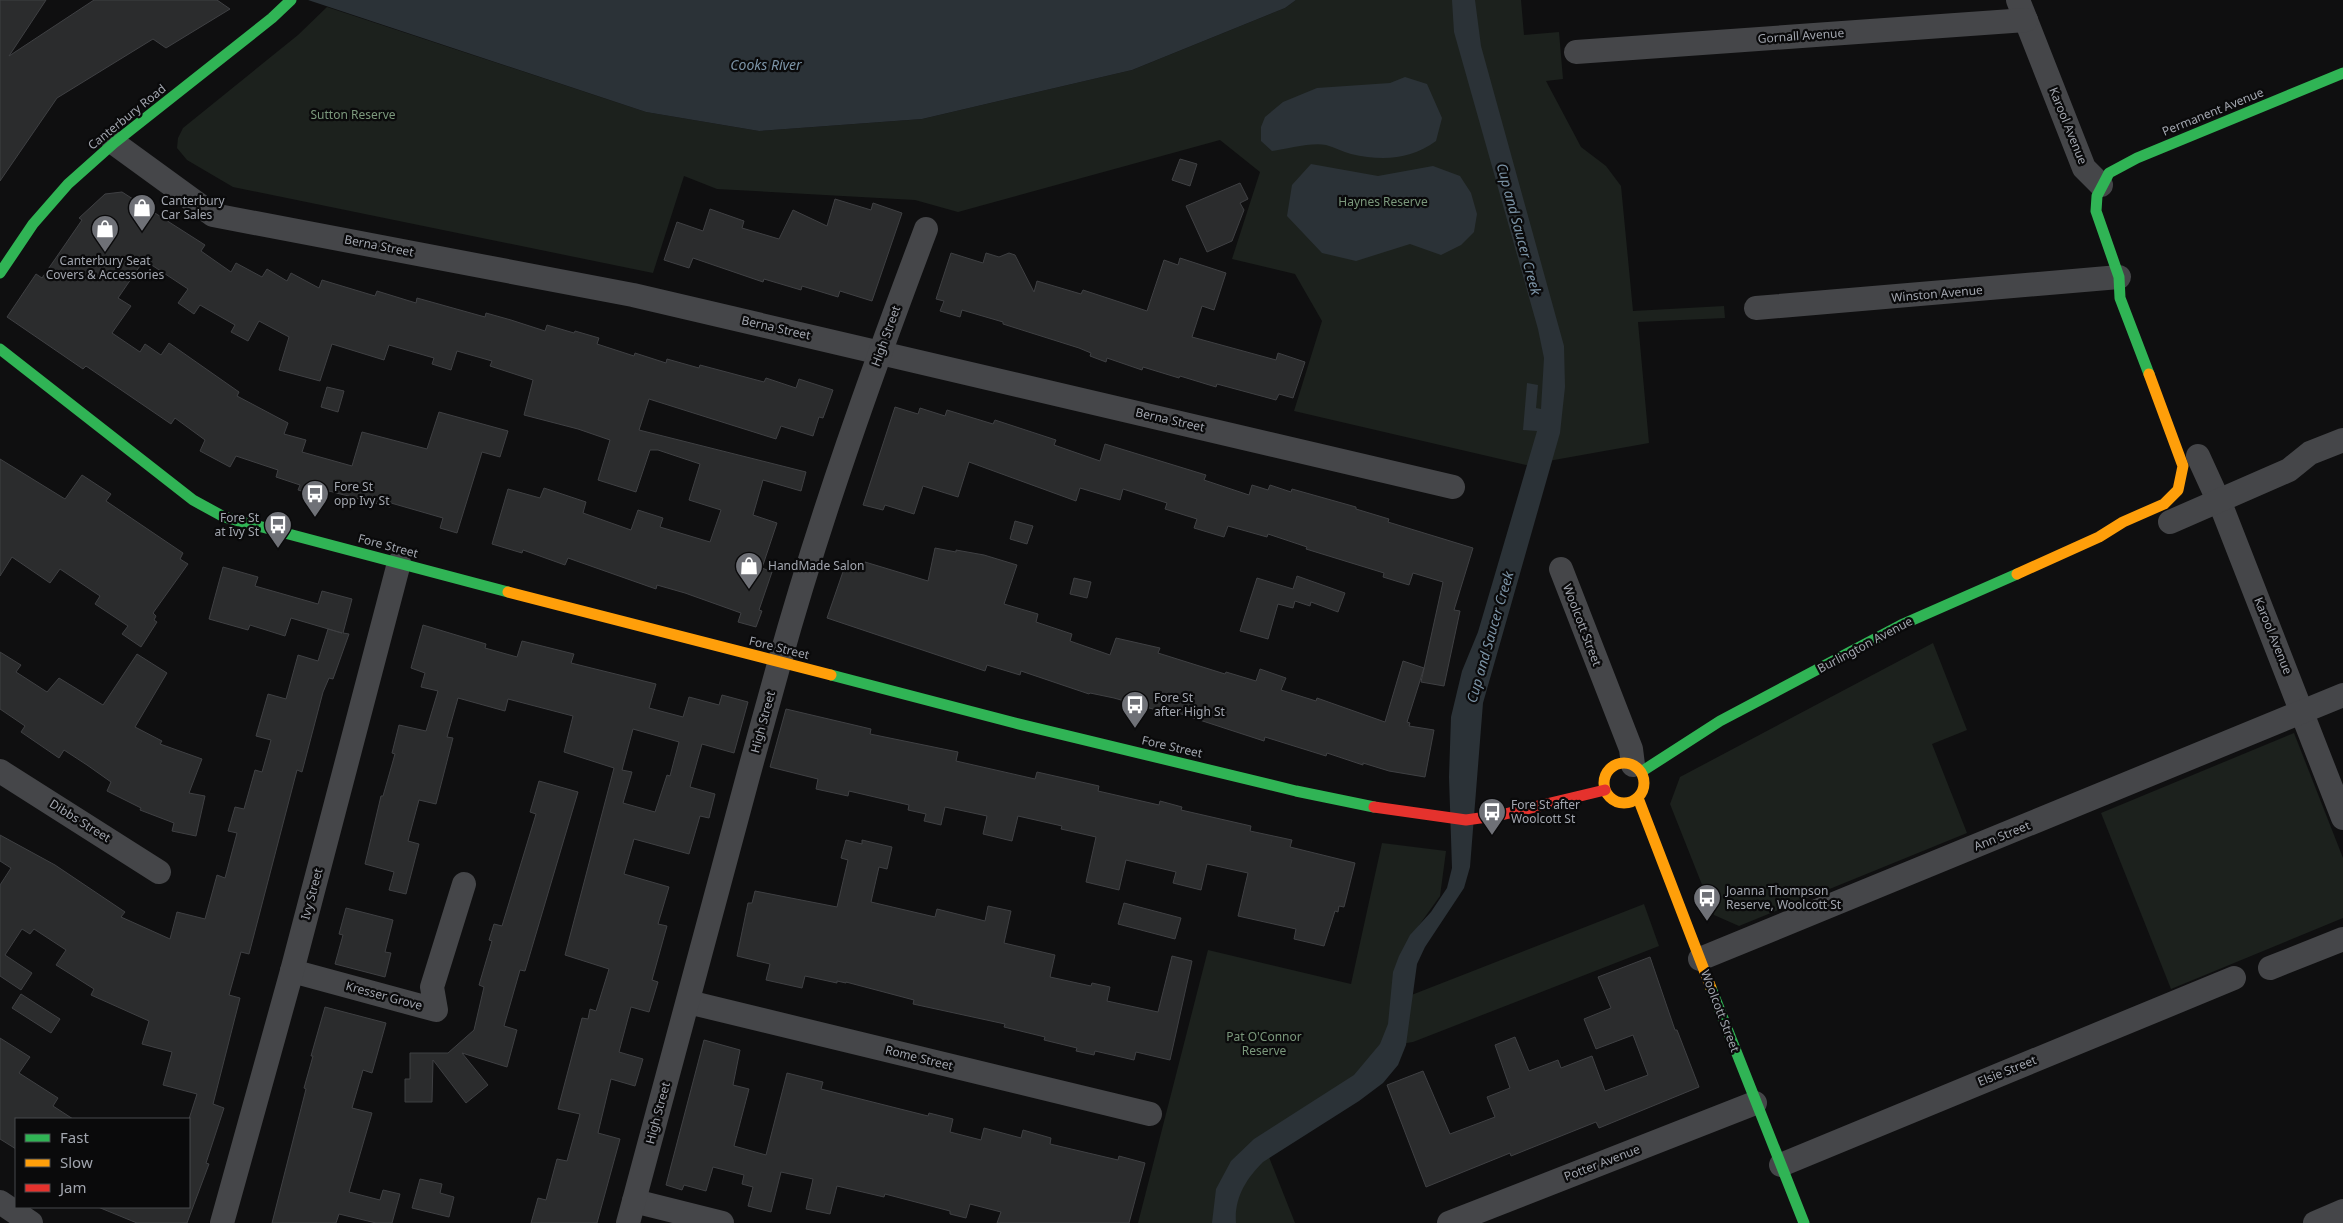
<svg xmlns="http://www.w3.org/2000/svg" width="2343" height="1223" font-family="'Noto Sans',sans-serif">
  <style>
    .green { fill: #1c211d }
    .water { fill: #2b3237 }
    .building { fill: #2b2c2d; stroke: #3f4043; fill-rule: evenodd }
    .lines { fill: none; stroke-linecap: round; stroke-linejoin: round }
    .street { stroke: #454649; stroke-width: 24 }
    .fast { stroke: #30b455; stroke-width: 11 }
    .slow { stroke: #ff9f0a; stroke-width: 11 }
    .jam { stroke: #e5322d; stroke-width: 11 }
    .labels { text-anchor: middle; stroke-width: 4.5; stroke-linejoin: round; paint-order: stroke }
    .street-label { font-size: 12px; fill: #a2a6af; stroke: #0a0a0b }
    .park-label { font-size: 12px; fill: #7b987c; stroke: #0a0a0b }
    .poi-label { font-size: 12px; fill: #a2a6af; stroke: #0a0a0b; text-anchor: start }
    .water-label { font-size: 14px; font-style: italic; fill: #7c94a7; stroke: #0a0a0b }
  </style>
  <rect width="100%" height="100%" fill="#0f0f10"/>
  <!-- green -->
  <g class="green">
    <path d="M1296 0H1521L1524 35 1559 32 1563 79 1546 81 1581 147 1606 166 1621 186 1633 311 1724 306 1725 318 1638 322 1649 443 1526 465 1294 411 1322 321 1295 274 1232 259 1260 172 1220 140 958 212 915 200 717 189 684 176 653 273 233 187 187 160 177 148 178 138 183 128 298 35 327 7 646 112 759 131 922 119 1132 70 1285 8Z"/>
    <path d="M1933 643 1967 730 1932 744 1967 833 1739 926 1714 915 1670 804 1680 777Z"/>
    <path d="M2294 733 2343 858V918L2171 989 2101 813Z"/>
    <path d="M1382 843 1446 851 1440 896 1410 938 1391 1003 1644 904 1659 946 1413 1042 1382 1047 1357 1076 1261 1137 1295 1223H1138L1208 950 1351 984Z"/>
  </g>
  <!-- water -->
  <g class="water">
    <path d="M308 0H1296L1285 8 1132 70 922 119 759 131 646 112Z"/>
    <path d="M1452 0H1475L1481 46 1564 346 1565 387 1560 433 1483 703 1470 867 1464 888 1425 947 1417 964 1406 1045 1398 1065 1383 1083 1359 1101 1263 1162C1246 1179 1234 1198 1236 1223H1212L1216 1189 1231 1161 1254 1139 1354 1075 1380 1044 1388 1024 1393 972 1399 956 1410 935 1431 912 1447 888 1452 868 1449 777 1451 717 1462 671 1478 632 1537 431 1523 430 1527 383 1538 385 1536 408 1541 409 1544 358 1538 329 1454 32Z"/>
    <path d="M1405 77 1427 84 1442 118 1436 141C1410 160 1382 161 1351 154 1343 152 1334 147 1326 145 1312 142 1286 149 1272 151L1261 141V127L1265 117 1283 102 1317 88 1390 83Z"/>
    <path d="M1311 164 1378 176 1433 166 1460 176 1471 193 1477 214 1474 232 1461 245 1441 255 1410 244 1356 261 1322 253 1287 216 1292 185Z"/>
  </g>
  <!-- building -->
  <g class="building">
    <path d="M0 0H46L9 56 94 0H217L230 9 166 48 153 39 57 98 0 181Z"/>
    <path d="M1180 159 1197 164 1190 186 1172 180Z"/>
    <path d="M1240 183 1248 199 1240 203 1244 210 1232 241 1207 252 1186 206Z"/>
    <path d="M122 192 205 245 201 251 231 272 236 263 262 277 267 269 287 281 291 273 319 288 322 280 375 296 377 291 416 303 417 298 485 317 486 313 511 320 545 331 547 325 574 333 575 331 599 338 597 344 634 356 635 353 666 363 667 359 699 368 700 365 764 382 766 378 796 388 799 379 833 390 823 418 819 417 813 436 781 426 776 439 649 399 639 430 806 472 801 491 763 480 753 515 777 523 762 568 772 572 759 610 762 611 756 627 738 622 741 613 685 593 657 585 656 589 568 558 565 565 523 550 522 553 492 544 508 489 540 498 544 488 586 502 583 513 631 530 638 510 663 518 660 527 710 542 721 510 689 500 700 464 658 450H650L636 492 598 480 610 440 578 429 524 415 533 380 490 366 492 361 457 351 451 370 432 364 434 358 389 345 384 360 332 344 320 381 279 370 289 337 259 321 248 341 231 332 235 325 200 305 194 314 178 303 188 289 144 260 118 298 131 306 112 333 140 352 145 344 161 355 169 343 239 392 237 396 288 423 284 434 306 440 302 452 352 466 362 432 427 449 439 412 508 431 500 457 482 452 457 533 440 528 443 518 391 503 390 507 329 491 327 498 298 490 300 485 276 477 278 470 236 456 230 467 200 451 205 440 175 418 171 424 86 366 83 369 7 317 36 274 42 278 82 220 79 218 105 194Z"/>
    <path d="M835 199 871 210 873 203 902 213 872 301 840 291 838 297 802 286 801 290 764 279 763 282 693 258 689 268 664 260 677 222 703 231 710 209 744 221 742 228 779 239 793 210 827 226Z"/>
    <path d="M951 253 983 263 986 253 999 257 1009 253 1015 255 1034 292 1037 281 1081 294 1083 290 1147 311 1164 260 1178 265 1180 258 1226 273 1214 310 1202 306 1192 337 1276 360 1278 353 1305 362 1293 398 1279 394 1276 400 1217 384 1216 387 1180 376 1179 378 1143 367 1142 370 1107 358 1106 362 1090 356 1091 353 1079 348 1003 324V322L962 310 960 317 940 311 944 301 936 299Z"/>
    <path d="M327 387 344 391 338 412 321 407Z"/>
    <path d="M895 407 918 414 920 408 945 416 947 410 993 424 995 420 1056 440 1054 445 1100 461 1105 444 1206 475 1204 480 1249 495 1252 485 1268 490 1270 485 1291 492 1292 489 1356 507V509L1389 519 1388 522 1473 548 1454 610 1460 611 1444 686 1421 682 1443 582 1413 573 1409 585 1383 577 1384 573 1306 549 1307 547 1268 534 1267 537 1228 526 1224 537 1194 528 1197 519 1165 509 1167 503 1123 489 1120 500 1080 488 1076 501 969 462 958 497 923 486 914 514 885 505 883 510 863 505Z"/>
    <path d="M0 459 65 499 82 475 111 494 106 501 183 553 180 559 188 564 153 613 156 616 154 620 157 622 141 647 122 634 128 626 95 604 100 596 60 569 50 583 12 557 0 576Z"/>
    <path d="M1015 521 1033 526 1027 544 1010 539Z"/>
    <path d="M935 548 956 552V550L984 555 1017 565 1004 604 1038 614 1036 622 1072 634 1070 641 1110 655 1116 638 1160 648 1158 653 1225 674 1226 672 1256 681 1260 669 1286 678 1281 690 1316 701 1317 698 1385 722 1403 661 1424 668 1407 722 1410 723 1409 726 1434 730 1425 777 1389 771 1363 763V765L1327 753 1326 756 1265 737 1264 741 1175 712 1174 715 1114 698 1090 693 1089 694 1021 671 1020 675 987 665 985 671 827 618 847 560 864 566 865 562 928 581Z"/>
    <path d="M223 567 258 577 255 586 318 604 322 591 352 599 343 633 349 634 333 679 329 678 323 692 302 772 297 770 249 954 241 952 229 995 240 998 213 1104 224 1108 206 1163 209 1164 187 1223H137L98 1207H189V1119L197 1094 163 1085 172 1052 142 1044 149 1021 91 995 94 989 56 965 66 950 34 929 30 934 22 929 5 955 32 973 21 990 0 976V885L11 868 0 861V835L55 865 125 912 121 917 170 939 177 912 205 919 217 875 225 878 237 833 228 831 235 807 244 809 255 770 262 772 271 740 256 736 268 694 286 699 298 655 318 661 328 629 342 633 291 618 285 636 250 625 248 630 209 619Z"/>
    <path d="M1297 576 1345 593 1338 612 1311 602 1310 606 1295 601 1293 608 1278 604 1268 639 1240 631 1257 578 1293 589Z"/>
    <path d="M1074 578 1091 582 1087 598 1070 594Z"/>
    <path d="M423 625 486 644 485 648 517 657 522 641 574 654 571 663 656 684 649 708 683 717 689 697 719 705 722 695 748 702 734 753 702 744 690 787 715 794 709 818 700 816 689 854 634 839 624 874 669 887 658 924 667 926 652 980 658 982 649 1012 631 1007 619 1052 643 1059 635 1086 611 1079 598 1133 620 1139 597 1223H531L538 1198 546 1200 557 1159 567 1161 580 1114 558 1109 582 1018 588 1019 590 1009 596 1011 609 969 565 955 614 768 564 752 573 716 508 699 505 711 458 698 447 737 453 738 436 804 419 800 408 841 419 844 406 894 389 890 394 872 365 864 381 796H383L395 754 392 753 399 725 426 731 438 691 421 687 425 673 411 668ZM633 729 679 742 670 776 667 775 655 812 623 803 632 772 622 770Z"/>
    <path d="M0 652 21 665 16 672 47 692 59 678 103 705 137 654 167 673 135 727 162 741 160 744 202 759 189 793 205 796 196 836 172 831 174 823 140 810 141 808 107 791 111 782 87 765 64 750 59 758 21 732 25 726 0 709Z"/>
    <path d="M786 709 871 729 870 734 958 752 956 761 1035 779 1037 772 1099 786 1098 791 1159 805 1160 801 1182 807 1181 810 1251 826 1250 831 1292 840 1290 847 1355 863 1344 907 1339 906 1338 912 1335 911 1324 946 1294 939 1296 929 1238 916 1248 873 1207 864 1201 890 1173 883 1176 872 1126 860 1119 890 1086 882 1096 837 1061 829 1062 826 1018 816 1012 841 983 834 987 816 945 807 941 825 924 821 926 814 908 810 909 805 849 791 848 796 816 789 818 779 770 767Z"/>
    <path d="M539 781 578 792 525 971 520 970 504 1026 517 1030 507 1067 462 1053 488 1085 466 1103 433 1060 432 1102H405V1079H410V1053H448L474 1030 484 987 479 985 492 941 489 940 494 924 502 926 536 814 530 812Z"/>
    <path d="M846 840 862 844V840L892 847 887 869 879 867 871 902 935 917 937 909 985 921 988 906 1011 911 1004 943 1055 955 1050 977 1091 986 1092 983 1110 987 1107 1001 1158 1012 1172 956 1192 961 1170 1060 1136 1052 1134 1060 1095 1051 1094 1055 1076 1051 1077 1048 1044 1040 1045 1037 1004 1027 1005 1024 913 1004 914 1000 846 982V983L837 981V983L805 976 802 988 766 980 770 964 737 956 748 903H752L755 891 837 907 848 860 841 858Z"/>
    <path d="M1124 903 1181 918 1175 939 1118 924Z"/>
    <path d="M346 908 393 920 385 952 391 953 385 977 335 964 343 935 339 934Z"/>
    <path d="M1650 957 1675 1030H1677L1699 1087 1599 1128 1596 1122 1511 1156 1510 1153 1426 1187 1387 1085 1423 1071 1450 1134 1495 1117 1487 1097 1510 1088 1495 1045 1515 1037 1529 1071 1558 1060 1561 1068 1592 1056 1605 1091 1648 1075 1633 1035 1596 1049 1584 1019 1611 1008 1598 977Z"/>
    <path d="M21 994 60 1019 51 1033 12 1008Z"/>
    <path d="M325 1007 386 1023 372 1073 363 1070 352 1108 372 1113 349 1192 380 1200 383 1190 400 1194 392 1223H376L339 1214 336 1223H272L306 1089 304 1088 313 1056H311Z"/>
    <path d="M0 1038 30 1057 19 1073 58 1098 53 1106 73 1119H16V1149L0 1139Z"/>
    <path d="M704 1040 740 1050 733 1085 749 1089 734 1146 766 1155 787 1073 823 1082 821 1089 928 1116 929 1113 953 1119 950 1132 981 1140 984 1128 1021 1138 1023 1130 1051 1138 1050 1144 1118 1160 1119 1156 1145 1163 1129 1223H997L1001 1212 970 1204 966 1218 950 1214V1211L885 1194 884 1197 837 1186 830 1214 806 1209 813 1179 781 1172 771 1212 748 1206 753 1187 742 1184 744 1175 713 1167 706 1191 684 1185 682 1190 666 1185Z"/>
    <path d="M420 1179 442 1184 440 1193 454 1197 449 1217 412 1208Z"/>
  </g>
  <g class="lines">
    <!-- street -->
    <g class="street">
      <path d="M2018 0 2084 168 2101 185"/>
      <path d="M1576 52 2026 20"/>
      <path d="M114 143 213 215 633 295 1453 487"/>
      <path d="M1756 308 2119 277"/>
      <path d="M2198 456 2224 513 2343 818"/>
      <path d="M2170 522 2289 470 2310 453 2343 440"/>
      <path d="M1561 569 1631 749 1633 765"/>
      <path d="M0 771 159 872"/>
      <path d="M1700 959 2343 695"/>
      <path d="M2270 968 2343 939"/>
      <path d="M292 971 436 1010 432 987 464 884"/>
      <path d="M688 1002 1150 1114"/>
      <path d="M1781 1165 2234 978"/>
      <path d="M634 1201 722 1223"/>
      <path d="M0 1202 31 1223"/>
      <path d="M222 1223 292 971 399 563"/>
      <path d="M628 1223C678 1037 727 850 779 664 820 517 872 372 926 229"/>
      <path d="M1449 1223 1755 1103"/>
      <path d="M2315 1223 2343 1211"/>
    </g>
    <!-- fast -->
    <g class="fast">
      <path d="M0 273 33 224 68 184 114 143 272 18 291 0"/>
      <path d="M0 349 193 500 224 517 508 592"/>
      <path d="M2149 374 2120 298 2119 277 2096 211 2097 196 2109 173 2137 158 2343 73"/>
      <path d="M831 675 1015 723 1296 791 1374 807"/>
      <path d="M1641 772 1720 721 1901 625 2017 574"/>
      <path d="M1711 988 1804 1223"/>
    </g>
    <!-- slow -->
    <g class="slow">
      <path d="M2017 574 2099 537 2123 522 2164 504 2178 490 2183 466 2149 374"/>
      <path d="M508 592 831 675"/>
      <circle cx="1624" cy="783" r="20"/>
      <path d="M1638 798 1711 988"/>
    </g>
    <!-- jam -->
    <path class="jam" d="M1374 807 1466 820 1501 815 1605 790"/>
  </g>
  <!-- icons -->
  <defs>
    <symbol id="shop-pin" viewBox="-11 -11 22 30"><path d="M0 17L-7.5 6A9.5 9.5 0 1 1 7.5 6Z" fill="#6f7177" stroke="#0a0a0b"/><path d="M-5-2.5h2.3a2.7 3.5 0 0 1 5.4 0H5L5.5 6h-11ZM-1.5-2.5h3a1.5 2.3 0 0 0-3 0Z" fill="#fff"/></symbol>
    <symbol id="bus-pin" viewBox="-11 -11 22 30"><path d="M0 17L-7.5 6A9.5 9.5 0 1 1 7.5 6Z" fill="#6f7177" stroke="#0a0a0b"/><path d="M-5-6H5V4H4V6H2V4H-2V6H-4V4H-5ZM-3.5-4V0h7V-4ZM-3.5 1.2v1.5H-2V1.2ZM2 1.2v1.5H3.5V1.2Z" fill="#fff"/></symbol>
  </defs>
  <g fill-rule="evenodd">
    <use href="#shop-pin" x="126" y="192" width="32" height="43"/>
    <use href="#shop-pin" x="89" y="213" width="32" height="43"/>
    <use href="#bus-pin" x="299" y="478" width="32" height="43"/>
    <use href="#bus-pin" x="262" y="509" width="32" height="43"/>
    <use href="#shop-pin" x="733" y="550" width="32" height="43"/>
    <use href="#bus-pin" x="1119" y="689" width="32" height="43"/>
    <use href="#bus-pin" x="1476" y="796" width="32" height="43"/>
    <use href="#bus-pin" x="1691" y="882" width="32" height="43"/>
  </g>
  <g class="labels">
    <!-- street labels -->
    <g class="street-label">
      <text transform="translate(1801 36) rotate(-4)" y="4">Gornall Avenue</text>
      <text transform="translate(2213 112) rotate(-22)" y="4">Permanent Avenue</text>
      <text transform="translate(127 117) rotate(-39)" y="4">Canterbury Road</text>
      <text transform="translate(2068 126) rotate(68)" y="4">Karool Avenue</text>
      <text transform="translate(379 246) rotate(11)" y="4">Berna Street</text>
      <text transform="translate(1937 294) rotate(-5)" y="4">Winston Avenue</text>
      <text transform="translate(776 328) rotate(13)" y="4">Berna Street</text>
      <text transform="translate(886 336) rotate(-70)" y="4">High Street</text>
      <text transform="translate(1170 420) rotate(13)" y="4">Berna Street</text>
      <text transform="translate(388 546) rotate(15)" y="4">Fore Street</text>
      <text transform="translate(1582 625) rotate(69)" y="4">Woolcott Street</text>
      <text transform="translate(2273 636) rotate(68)" y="4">Karool Avenue</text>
      <text transform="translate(1865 645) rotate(-28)" y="4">Burlington Avenue</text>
      <text transform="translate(779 648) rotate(14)" y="4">Fore Street</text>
      <text transform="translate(763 722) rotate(-75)" y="4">High Street</text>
      <text transform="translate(1172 747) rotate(13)" y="4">Fore Street</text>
      <text transform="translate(80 821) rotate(32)" y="4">Dibbs Street</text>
      <text transform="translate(2002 836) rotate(-22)" y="4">Ann Street</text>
      <text transform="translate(312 894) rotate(-75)" y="4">Ivy Street</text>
      <text transform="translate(384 996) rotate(15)" y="4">Kresser Grove</text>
      <text transform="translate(1720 1011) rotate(69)" y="4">Woolcott Street</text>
      <text transform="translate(919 1058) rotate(14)" y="4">Rome Street</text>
      <text transform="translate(2007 1071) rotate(-22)" y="4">Elsie Street</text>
      <text transform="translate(658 1113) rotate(-75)" y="4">High Street</text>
      <text transform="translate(1602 1163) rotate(-21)" y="4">Potter Avenue</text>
    </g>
    <!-- park labels -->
    <g class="park-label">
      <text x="353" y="119">Sutton Reserve</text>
      <text x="1383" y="206">Haynes Reserve</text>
      <text x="1264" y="1041">Pat O'Connor<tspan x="1264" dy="14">Reserve</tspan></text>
    </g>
    <!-- poi labels -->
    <g class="poi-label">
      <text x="161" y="205">Canterbury<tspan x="161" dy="14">Car Sales</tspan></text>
      <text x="105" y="265" text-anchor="middle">Canterbury Seat<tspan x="105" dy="14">Covers &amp; Accessories</tspan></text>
      <text x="334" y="491">Fore St<tspan x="334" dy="14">opp Ivy St</tspan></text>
      <text x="259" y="522" text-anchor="end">Fore St<tspan x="259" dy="14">at Ivy St</tspan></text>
      <text x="768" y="570">HandMade Salon</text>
      <text x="1154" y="702">Fore St<tspan x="1154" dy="14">after High St</tspan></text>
      <text x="1511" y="809">Fore St after<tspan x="1511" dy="14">Woolcott St</tspan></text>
      <text x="1726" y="895">Joanna Thompson<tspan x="1726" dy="14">Reserve, Woolcott St</tspan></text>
    </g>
    <!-- water labels -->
    <g class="water-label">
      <text x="766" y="70">Cooks River</text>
      <text transform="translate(1519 229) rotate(75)" y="5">Cup and Saucer Creek</text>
      <text transform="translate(1490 637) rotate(-74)" y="5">Cup and Saucer Creek</text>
    </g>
  </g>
  <!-- legend -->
  <rect x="15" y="1118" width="175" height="90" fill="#0a0a0b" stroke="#47484d"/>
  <rect x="25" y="1134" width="25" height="8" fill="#30b455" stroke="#47484d"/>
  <text x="60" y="1143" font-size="15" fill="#a2a6af">Fast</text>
  <rect x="25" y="1159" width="25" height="8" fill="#ff9f0a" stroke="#47484d"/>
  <text x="60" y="1168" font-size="15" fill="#a2a6af">Slow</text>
  <rect x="25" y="1184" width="25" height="8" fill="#e5322d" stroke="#47484d"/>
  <text x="60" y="1193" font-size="15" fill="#a2a6af">Jam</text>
</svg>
